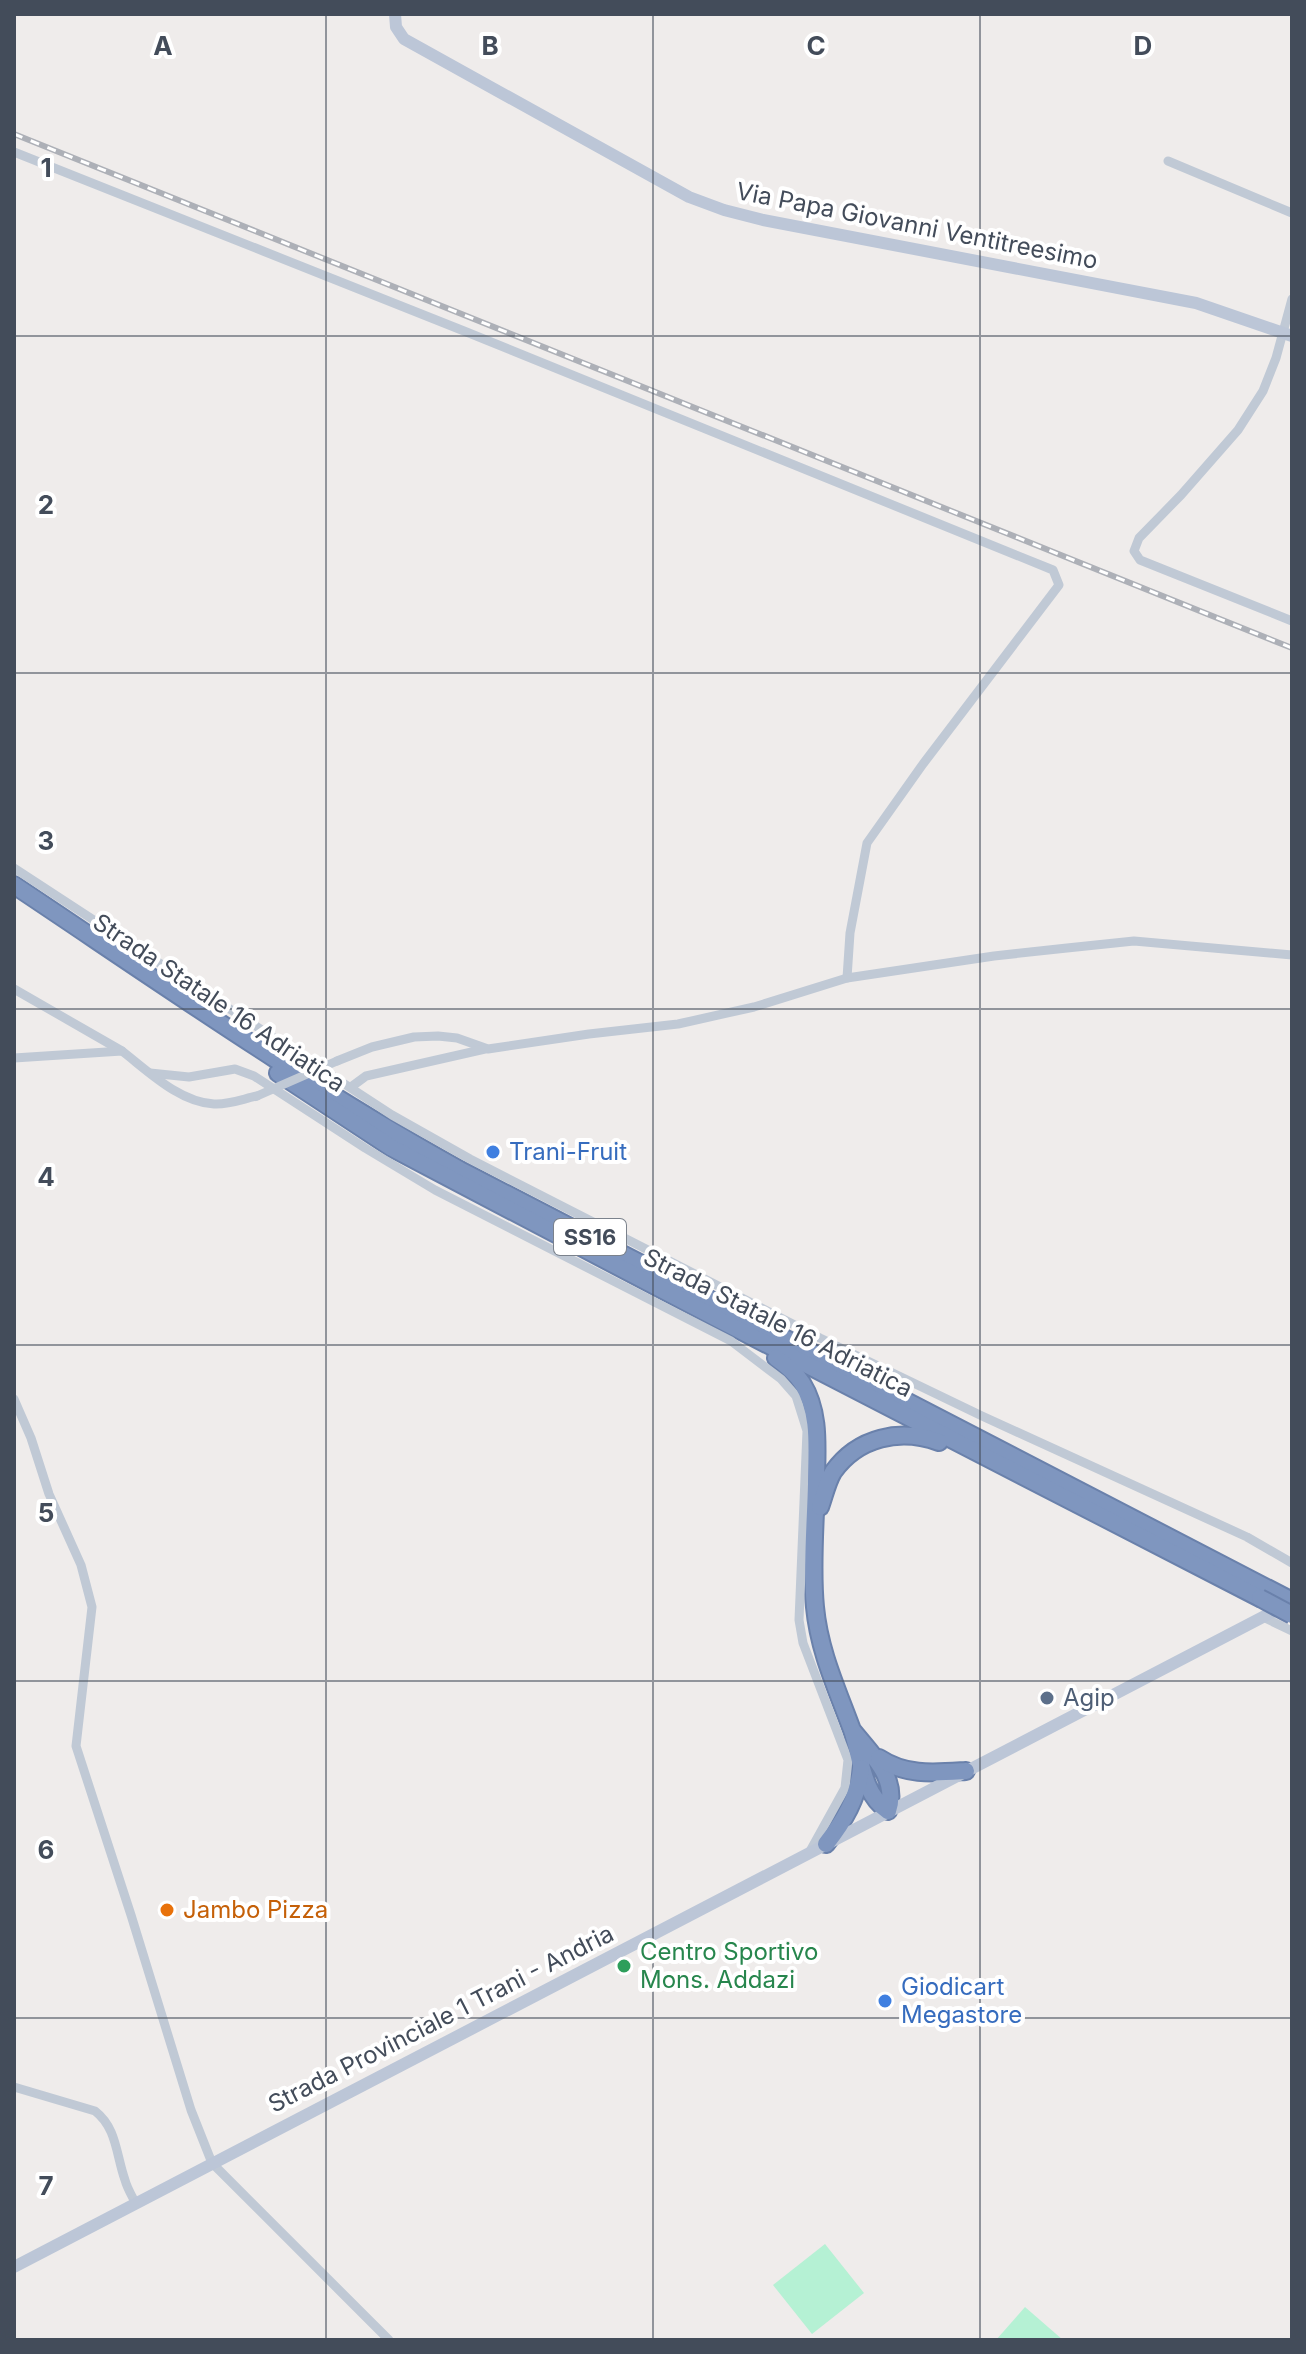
<svg xmlns="http://www.w3.org/2000/svg" width="1306" height="2354" font-family="Inter,sans-serif">
  <style>
    .pitch { fill: #b5f1d4 }
    .lines { fill: none; stroke-linecap: round; stroke-linejoin: round }
    .highway-casing { stroke: #6a81ab; stroke-width: 20 }
    .street { stroke: #c0c9d5; stroke-width: 9 }
    .secondary { stroke: #bcc6d7; stroke-width: 12 }
    .highway { stroke: #7f96bf; stroke-width: 16 }
    .rail-casing { stroke: #adb0b7; stroke-width: 6 }
    .rail { stroke: #fff; stroke-width: 3; stroke-dasharray: 9; stroke-linecap: butt }
    .highway-bridge-casing { stroke: #6a81ab; stroke-width: 20; stroke-linecap: butt }
    .street-bridge { stroke: #c0c9d5; stroke-width: 9 }
    .highway-bridge { stroke: #7f96bf; stroke-width: 16 }
    .grid { fill: none; stroke: #434c5a; stroke-width: 2; stroke-opacity: 0.55 }
    .shop-dot { fill: #3f7fe0; stroke: #fff; stroke-width: 3 }
    .service-dot { fill: #5c6f8a; stroke: #fff; stroke-width: 3 }
    .food-dot { fill: #e8710a; stroke: #fff; stroke-width: 3 }
    .leisure-dot { fill: #2e9e5b; stroke: #fff; stroke-width: 3 }
    .labels { text-anchor: middle; stroke-width: 8; stroke-linejoin: round; paint-order: stroke }
    .shield { fill: #fff; stroke: #7b828c; stroke-width: 2 }
    .shield-label { font-size: 22px; font-weight: bold; fill: #434c5a }
    .street-label { font-size: 24px; fill: #434c5a; stroke: #fff }
    .shop-label { font-size: 24px; fill: #366cbe; stroke: #fff; text-anchor: start }
    .service-label { font-size: 24px; fill: #4e5e75; stroke: #fff; text-anchor: start }
    .food-label { font-size: 24px; fill: #c56008; stroke: #fff; text-anchor: start }
    .leisure-label { font-size: 24px; fill: #27864d; stroke: #fff; text-anchor: start }
    .grid-label { font-size: 26px; text-anchor: middle; font-weight: bold; fill: #434c5a; stroke: #fff; stroke-width: 8; stroke-linejoin: round; paint-order: stroke }
  </style>
  <rect width="100%" height="100%" fill="#efeceb"/>
  <!-- pitch -->
  <g class="pitch">
    <path d="M825 2244 864 2293 812 2334 773 2285Z"/>
    <path d="M1025 2307 1063 2340H996Z"/>
  </g>
  <g class="lines">
    <defs>
      <g id="highway">
        <path d="M14 885C161 983 306 1085 460 1170L1292 1601"/>
        <path d="M278 1073 392 1148 720 1320 1260 1598"/>
        <path d="M776 1358C786 1365 795 1372 802 1383 821 1414 816 1450 816 1484 815 1525 811 1567 815 1607 819 1651 837 1689 852 1730 861 1757 862 1794 888 1811 899 1778 871 1754 852 1730"/>
        <path d="M820 1507C824 1496 827 1482 833 1472 858 1437 900 1428 939 1442"/>
        <path d="M879 1758C906 1776 934 1773 966 1771"/>
        <path d="M826 1844C844 1821 858 1798 861 1768"/>
      </g>
    </defs>
    <!-- highway casing -->
    <use href="#highway" class="highway-casing"/>
    <!-- street -->
    <g class="street">
      <path d="M14 152 464 331 1053 570 1059 585 923 764 867 843 850 933 847 978"/>
      <path d="M1168 161 1292 213"/>
      <path d="M1292 299 1276 358 1263 391 1238 430 1181 495 1139 538 1134 551 1140 560 1292 621"/>
      <path d="M14 868 392 1115 470 1159 820 1338 982 1416 1247 1537 1292 1563"/>
      <path d="M14 989 122 1051"/>
      <path d="M14 1058 122 1051C148 1071 179 1102 214 1104 228 1105 243 1099 257 1096"/>
      <path d="M337 1061 372 1047 414 1037 438 1036 457 1038 488 1049 589 1034 678 1024 754 1007 847 978 994 956 1067 948 1134 941 1292 955"/>
      <path d="M150 1073 189 1077 235 1069 254 1076 365 1148 435 1190 731 1341 781 1379 796 1396 807 1431 799 1620 803 1643 848 1760 845 1788 809 1853"/>
      <path d="M351 1087 366 1076 485 1049"/>
      <path d="M14 1399 31 1438 49 1494 81 1565 92 1607 76 1746 131 1915 191 2110 212 2163 389 2340"/>
      <path d="M1263 1617 1292 1631"/>
      <path d="M14 2087 95 2111C117 2128 116 2155 125 2180 127 2188 132 2196 136 2204"/>
    </g>
    <!-- secondary -->
    <g class="secondary">
      <path d="M395 14 396 27 404 39 689 197 724 210 763 220 1196 303 1292 336"/>
      <path d="M14 2267 1282 1607"/>
    </g>
    <!-- highway -->
    <use href="#highway" class="highway"/>
    <defs>
      <path id="rail" d="M14 134 1292 648"/>
    </defs>
    <!-- rail casing -->
    <use href="#rail" class="rail-casing"/>
    <!-- rail -->
    <use href="#rail" class="rail"/>
    <defs>
      <path id="highway-bridge" d="M1260 1598 1292 1615"/>
    </defs>
    <!-- highway-bridge casing -->
    <use href="#highway-bridge" class="highway-bridge-casing"/>
    <!-- street-bridge -->
    <path class="street-bridge" d="M257 1096 337 1061"/>
    <!-- highway-bridge -->
    <use href="#highway-bridge" class="highway-bridge"/>
  </g>
  <!-- grid -->
  <path class="grid" d="M326 14V2340M653 14V2340M980 14V2340M14 336H1292M14 673H1292M14 1009H1292M14 1345H1292M14 1681H1292M14 2018H1292"/>
  <!-- markers -->
  <g class="shop-dot">
    <circle cx="493" cy="1152" r="8"/>
    <circle cx="885" cy="2001" r="8"/>
  </g>
  <circle class="service-dot" cx="1047" cy="1698" r="8"/>
  <circle class="food-dot" cx="167" cy="1910" r="8"/>
  <circle class="leisure-dot" cx="624" cy="1966" r="8"/>
  <g class="labels">
    <!-- shield labels -->
    <rect class="shield" x="554" y="1219" width="72" height="36" rx="6"/>
    <g class="shield-label">
      <text x="590" y="1245">SS16</text>
    </g>
    <!-- street labels -->
    <g class="street-label">
      <text transform="translate(917 226) rotate(11)" y="8">Via Papa Giovanni Ventitreesimo</text>
      <text transform="translate(219 1003) rotate(34)" y="8">Strada Statale 16 Adriatica</text>
      <text transform="translate(778 1323) rotate(27)" y="8">Strada Statale 16 Adriatica</text>
      <text transform="translate(441 2019) rotate(-27)" y="8">Strada Provinciale 1 Trani - Andria</text>
    </g>
    <!-- shop labels -->
    <g class="shop-label">
      <text x="509" y="1160">Trani-Fruit</text>
      <text x="901" y="1995">Giodicart<tspan x="901" dy="28">Megastore</tspan></text>
    </g>
    <!-- service labels -->
    <g class="service-label">
      <text x="1063" y="1706">Agip</text>
    </g>
    <!-- food labels -->
    <g class="food-label">
      <text x="183" y="1918">Jambo Pizza</text>
    </g>
    <!-- leisure labels -->
    <g class="leisure-label">
      <text x="640" y="1960">Centro Sportivo<tspan x="640" dy="28">Mons. Addazi</tspan></text>
    </g>
  </g>
  <g class="grid-label">
    <text x="163" y="55">A</text>
    <text x="490" y="55">B</text>
    <text x="816" y="55">C</text>
    <text x="1143" y="55">D</text>
    <text x="46" y="177">1</text>
    <text x="46" y="514">2</text>
    <text x="46" y="850">3</text>
    <text x="46" y="1186">4</text>
    <text x="46" y="1522">5</text>
    <text x="46" y="1859">6</text>
    <text x="46" y="2195">7</text>
  </g>
  <!-- border -->
  <rect width="1306" height="2354" fill="none" stroke="#434c5a" stroke-width="32"/>
</svg>
